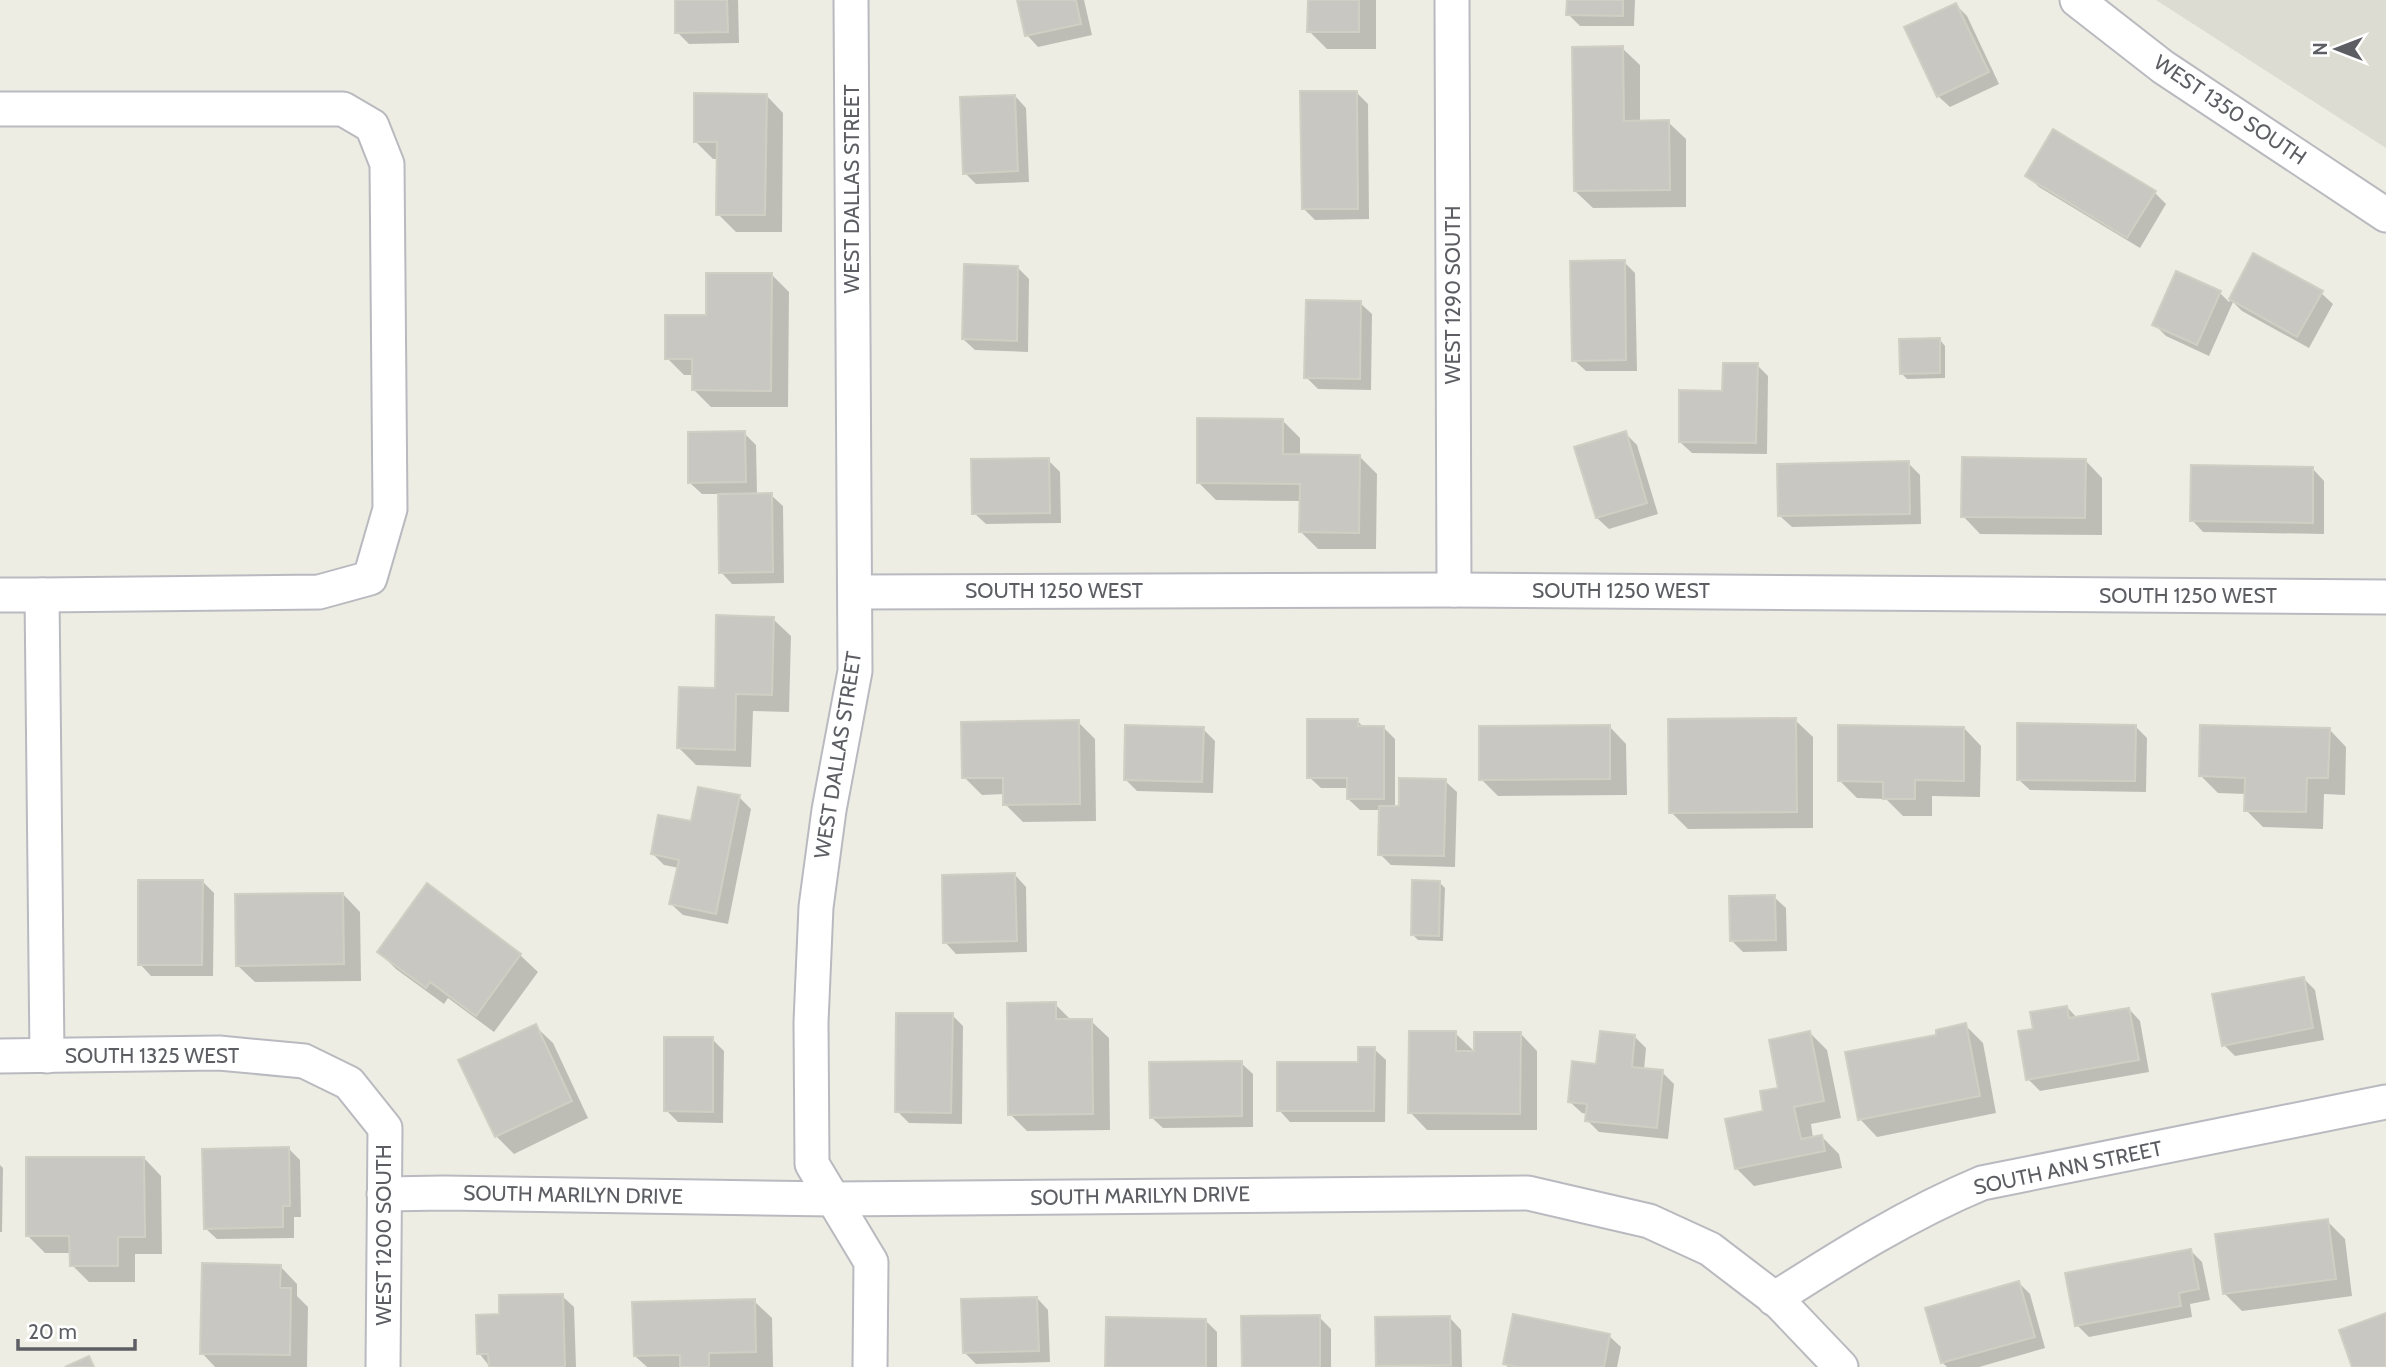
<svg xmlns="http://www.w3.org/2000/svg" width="2386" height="1367" font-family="Cabin,sans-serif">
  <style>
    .education { fill: #dddcd2 }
    .shadow { fill: #0003 }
    .building { fill: #c9c7c1; stroke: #d1cfc3; stroke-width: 2 }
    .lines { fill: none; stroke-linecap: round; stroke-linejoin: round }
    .street-casing { stroke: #b9babf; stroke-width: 37 }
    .street { stroke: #fff; stroke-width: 33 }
    .labels { text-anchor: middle; stroke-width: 5; stroke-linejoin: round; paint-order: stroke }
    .street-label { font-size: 21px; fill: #5c5e63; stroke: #fff }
  </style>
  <rect width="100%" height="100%" fill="#edede4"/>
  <!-- education -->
  <path class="education" d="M2156 0H2386V148Z"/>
  <!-- shadow -->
  <g class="shadow">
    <path d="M676 0H738L739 43 689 44 677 32Z"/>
    <path d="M1019 0H1084L1092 35 1038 47 1027 35Z"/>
    <path d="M1309 0H1376V49H1327L1309 31Z"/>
    <path d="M1568 0H1635L1634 26H1580L1568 14Z"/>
    <path d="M1956 5 1967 16 1999 84 1950 107 1938 96Z"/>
    <path d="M1622 48 1640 65V122H1668L1686 139V207L1593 208 1575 191Z"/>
    <path d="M1356 92 1368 104 1369 219 1315 220 1303 208Z"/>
    <path d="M766 95 783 113 782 232H736L718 214 719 159H713L695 141Z"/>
    <path d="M1015 96 1026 108 1029 182 976 184 965 173Z"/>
    <path d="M2027 176 2154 192 2166 204 2140 248 2039 187Z"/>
    <path d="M2254 256 2321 293 2333 304 2309 348 2242 311 2233 302 2209 356 2166 336 2154 324 2177 273 2220 293 2229 302Z"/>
    <path d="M1624 262 1635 273 1637 371H1586L1574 360Z"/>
    <path d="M1018 268 1029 279 1028 352 975 350 963 339Z"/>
    <path d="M771 274 789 292 788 407H711L693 389V375H684L667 358 708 317Z"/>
    <path d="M1360 303 1372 314 1371 390 1318 389 1306 377Z"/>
    <path d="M1940 340 1945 346V378L1907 379 1902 374Z"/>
    <path d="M1757 365 1768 376 1767 454 1692 453 1680 442 1724 393Z"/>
    <path d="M1283 421 1300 438V456L1360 457 1377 474 1376 549H1318L1301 532V501L1216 500 1198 482Z"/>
    <path d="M744 433 756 445 757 495H771L783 506 784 583 732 584 721 572 720 494H702L690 483Z"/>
    <path d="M1625 433 1637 445 1658 514 1609 529 1597 518Z"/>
    <path d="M1048 460 1060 472 1061 523 986 524 974 513Z"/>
    <path d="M2085 460 2102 478V535L1980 534 1963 516Z"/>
    <path d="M1908 463 1920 475 1921 524 1792 527 1780 516Z"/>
    <path d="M2313 469 2324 481V534L2203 532 2192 520Z"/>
    <path d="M773 619 791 636 789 712 753 711 751 767 696 765 678 747 716 690Z"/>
    <path d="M1795 720 1813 737V828L1688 829 1671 812Z"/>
    <path d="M1357 721 1364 727H1383L1395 739V807H1401L1445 781 1457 792 1455 867 1391 865 1380 854 1381 810H1360L1348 799V788H1321L1309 777Z"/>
    <path d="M1078 722 1095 739 1096 821 1023 822 1005 804V794L982 795 964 777Z"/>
    <path d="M1609 726 1626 744 1627 795 1498 796 1481 779Z"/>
    <path d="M2135 726 2147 738 2146 792 2030 790 2018 779Z"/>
    <path d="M1964 728 1981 746 1980 797 1932 796V816H1903L1886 799 1857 798 1840 781Z"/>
    <path d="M1203 729 1215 741 1213 793 1137 791 1125 779Z"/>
    <path d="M2329 729 2346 747 2345 795 2324 794 2323 829 2263 827 2246 810V794L2218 793 2200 775Z"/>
    <path d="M739 797 751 809 728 924 683 915 671 904 679 868 664 865 652 853 692 824Z"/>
    <path d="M1015 875 1026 887 1027 952 956 954 945 942Z"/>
    <path d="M202 881 214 893 213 976H151L140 964Z"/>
    <path d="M1439 882 1445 888 1443 941 1418 940 1413 935Z"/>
    <path d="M427 886 520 955 538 972 494 1032 448 998 444 1004 396 969 379 952Z"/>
    <path d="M343 894 360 912 361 981 255 982 237 965Z"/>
    <path d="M1774 897 1786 908 1787 951 1743 952 1731 940Z"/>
    <path d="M2304 979 2315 990 2324 1040 2235 1056 2224 1045Z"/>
    <path d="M1055 1004 1072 1021H1091L1109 1038 1110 1130 1027 1131 1010 1114Z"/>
    <path d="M2067 1007 2078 1019 2129 1009 2140 1021 2149 1072 2040 1091 2028 1079 2035 1030Z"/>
    <path d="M952 1015 963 1026 962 1124 909 1123 897 1111Z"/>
    <path d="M1965 1025 1983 1043 1996 1113 1877 1137 1860 1119 1938 1036Z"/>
    <path d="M535 1026 553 1043 588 1118 514 1154 496 1136Z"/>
    <path d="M1455 1033 1476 1053 1520 1033 1537 1051V1130H1427L1410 1112Z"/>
    <path d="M1810 1033 1827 1050 1841 1118 1811 1124 1813 1138 1822 1137 1839 1154 1842 1168 1754 1186 1737 1169Z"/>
    <path d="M1634 1036 1646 1048 1644 1070 1662 1072 1674 1084 1668 1139 1599 1132 1587 1120 1588 1114 1582 1113 1570 1102Z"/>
    <path d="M712 1039 724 1051 723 1123 678 1122 666 1110Z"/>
    <path d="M1374 1049 1386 1060 1385 1122H1290L1279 1110 1360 1064Z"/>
    <path d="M1241 1063 1253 1074V1127L1163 1128 1151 1117Z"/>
    <path d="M288 1148 300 1160 301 1217H294V1238L217 1239 205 1228Z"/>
    <path d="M144 1158 161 1176 162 1254H135V1282H89L72 1265 71 1253H45L28 1236Z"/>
    <path d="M0 1165 3 1168 2 1232H0Z"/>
    <path d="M2327 1221 2345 1239 2352 1296 2242 1311 2224 1293Z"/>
    <path d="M2191 1251 2202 1262 2210 1300 2190 1304 2192 1317 2089 1337 2077 1325Z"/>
    <path d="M280 1266 297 1284V1296L308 1307 307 1367H215L202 1353Z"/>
    <path d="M2019 1283 2030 1294 2045 1348 1979 1367H1947L1942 1362Z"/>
    <path d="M562 1296 574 1307 576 1367H490L479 1353 500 1316Z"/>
    <path d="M1037 1298 1048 1310 1050 1362 976 1364 965 1353Z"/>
    <path d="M754 1301 772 1318 773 1367H647L635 1356Z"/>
    <path d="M1319 1317 1331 1329V1367H1243Z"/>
    <path d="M1450 1318 1461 1330 1462 1367 1378 1366Z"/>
    <path d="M1206 1321 1217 1332V1367H1107Z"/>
    <path d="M1609 1336 1621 1347 1617 1367H1508L1505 1364Z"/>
  </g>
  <!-- building -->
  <g class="building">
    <path d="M675 0H727L728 32 675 33Z"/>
    <path d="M1017 0H1076L1081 24 1025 36Z"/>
    <path d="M1308 0H1359V32H1307Z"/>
    <path d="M1567 0H1623V16L1566 15Z"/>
    <path d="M1956 3 1989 72 1937 97 1904 27Z"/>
    <path d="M1623 46 1624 121 1669 120 1670 190 1574 191 1572 47Z"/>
    <path d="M1300 91H1357L1358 209H1302Z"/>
    <path d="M694 93 767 94 765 215H716L717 142H694Z"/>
    <path d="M1015 95 1018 171 963 174 960 97Z"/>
    <path d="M2053 129 2156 191 2127 238 2025 176Z"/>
    <path d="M2253 253 2323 291 2297 337 2229 299Z"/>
    <path d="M1625 260 1626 360 1572 361 1570 261Z"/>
    <path d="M964 264 1018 266 1017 341 962 339Z"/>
    <path d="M2176 271 2221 291 2197 345 2152 325Z"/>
    <path d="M706 273H772L771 391 692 390V359H665V315H706Z"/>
    <path d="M1306 300 1361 301 1360 379 1304 378Z"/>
    <path d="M1940 338V373L1900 374 1899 339Z"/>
    <path d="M1723 363H1758L1756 443 1679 442V390L1722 391Z"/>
    <path d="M1197 418 1283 419V454L1360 455 1359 533 1299 532 1300 484 1197 483Z"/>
    <path d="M745 431 746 482 688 483V432Z"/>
    <path d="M1626 431 1647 503 1596 518 1574 447Z"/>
    <path d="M1962 457 2086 459 2085 518 1961 517Z"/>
    <path d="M1049 458 1050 513 972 514 971 459Z"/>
    <path d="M1909 461 1910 514 1778 516 1777 464Z"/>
    <path d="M2191 465 2313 467V523L2190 521Z"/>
    <path d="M772 493 773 572 719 573 718 494Z"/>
    <path d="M716 615 774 617 772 695 736 694 735 750 677 748 679 687 715 688Z"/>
    <path d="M1796 718 1797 812 1669 813 1668 719Z"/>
    <path d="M1307 719H1358V726H1384V799H1347V778H1307Z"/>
    <path d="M1079 720 1080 804 1003 805V778H962L961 722Z"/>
    <path d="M2017 723 2136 725 2135 781 2017 780Z"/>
    <path d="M1125 725 1204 727 1202 782 1124 780Z"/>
    <path d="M1610 725V779L1479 780V726Z"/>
    <path d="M1838 725 1964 727V781L1915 780V799H1883V782L1838 781Z"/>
    <path d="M2200 725 2330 728 2328 778H2307L2306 812 2244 811 2245 778 2199 776Z"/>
    <path d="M1399 778 1446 779 1444 856 1378 855 1379 806H1399Z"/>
    <path d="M698 787 740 795 716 914 669 904 679 860 651 854 658 815 691 821Z"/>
    <path d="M1015 873 1017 941 943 943 942 875Z"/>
    <path d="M138 880H203L202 965H138Z"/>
    <path d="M1412 880 1440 881 1439 936 1411 935Z"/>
    <path d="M427 883 521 954 476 1016 430 982 426 988 377 952Z"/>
    <path d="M343 893 344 964 236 966 235 894Z"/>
    <path d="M1775 895 1776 940 1730 941 1729 896Z"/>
    <path d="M2304 977 2313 1028 2222 1046 2212 994Z"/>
    <path d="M1056 1002V1019H1092L1093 1114 1008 1115 1007 1003Z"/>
    <path d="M2067 1006 2069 1018 2129 1008 2139 1060 2026 1080 2018 1031 2033 1029 2030 1012Z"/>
    <path d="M896 1013H953L951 1113 895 1112Z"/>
    <path d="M1966 1023 1980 1096 1858 1120 1845 1052 1936 1035V1030Z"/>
    <path d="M536 1024 572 1101 495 1137 458 1060Z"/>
    <path d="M1409 1031H1456V1051H1474V1032H1521L1520 1114 1408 1113Z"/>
    <path d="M1600 1031 1635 1035 1632 1067 1663 1070 1657 1128 1585 1121 1587 1104 1568 1102 1572 1061 1596 1064Z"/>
    <path d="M1810 1031 1824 1101 1794 1107 1801 1139 1822 1135 1825 1151 1735 1169 1725 1119 1763 1111 1760 1091 1778 1088 1769 1040Z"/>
    <path d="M664 1037H713V1112L664 1111Z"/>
    <path d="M1358 1047H1375L1374 1111H1277V1062H1358Z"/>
    <path d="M1242 1061V1116L1150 1118 1149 1062Z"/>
    <path d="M289 1147 290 1206H283V1227L204 1229 202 1149Z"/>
    <path d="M26 1157H144L145 1237H118V1266H70L69 1236H26Z"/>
    <path d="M2328 1219 2336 1279 2223 1294 2215 1234Z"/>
    <path d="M2191 1249 2199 1289 2179 1293 2181 1306 2075 1326 2065 1273Z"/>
    <path d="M202 1263 281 1265 280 1288H291L290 1355 200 1354Z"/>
    <path d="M2019 1281 2035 1337 1941 1363 1925 1308Z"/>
    <path d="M563 1294 565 1367H489L488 1354H477L476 1315 499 1314V1295Z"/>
    <path d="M1037 1297 1039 1351 963 1353 961 1299Z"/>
    <path d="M755 1299 756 1352 709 1353V1367H680V1355L634 1356 632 1302Z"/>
    <path d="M2386 1313V1367H2352L2339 1330Z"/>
    <path d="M1513 1314 1610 1334 1604 1367H1517L1503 1364Z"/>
    <path d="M1320 1315V1367H1242L1241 1316Z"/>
    <path d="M1450 1316 1451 1365 1376 1366 1375 1317Z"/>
    <path d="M1106 1317 1206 1319V1367H1105Z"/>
    <path d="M89 1356 94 1367H65Z"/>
  </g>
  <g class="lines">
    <defs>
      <g id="street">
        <path d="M851 0 855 671 829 810 816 907 811 1022 812 1164 871 1262 870 1367"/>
        <path d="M1452 0 1454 590"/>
        <path d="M2077 0 2163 67 2386 215"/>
        <path d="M0 109H343L372 126 387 164 390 509 370 578 319 592 42 595"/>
        <path d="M855 592 1454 590 2386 597"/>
        <path d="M0 595H42L47 1056"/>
        <path d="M0 1056 219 1053 304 1061 349 1083 385 1128 383 1367"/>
        <path d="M384 1194 444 1193 833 1199 1528 1193 1649 1221 1710 1249 1778 1301 1841 1367"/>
        <path d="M1774 1299C1841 1256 1908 1214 1982 1183L2386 1102"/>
      </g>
    </defs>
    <!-- street casing -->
    <use href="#street" class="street-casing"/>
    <!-- street -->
    <use href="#street" class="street"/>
  </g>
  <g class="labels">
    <!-- street labels -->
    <g class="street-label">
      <text transform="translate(2230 110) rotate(34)" y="7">WEST 1350 SOUTH</text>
      <text transform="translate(852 189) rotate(-90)" y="7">WEST DALLAS STREET</text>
      <text transform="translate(1453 295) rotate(-90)" y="7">WEST 1290 SOUTH</text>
      <text x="1054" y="598">SOUTH 1250 WEST</text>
      <text x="1621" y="598">SOUTH 1250 WEST</text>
      <text x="2188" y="603">SOUTH 1250 WEST</text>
      <text transform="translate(838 755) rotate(-81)" y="7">WEST DALLAS STREET</text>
      <text x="152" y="1063">SOUTH 1325 WEST</text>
      <text transform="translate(2068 1168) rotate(-12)" y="7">SOUTH ANN STREET</text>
      <text transform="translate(573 1195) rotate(1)" y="7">SOUTH MARILYN DRIVE</text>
      <text transform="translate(1140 1196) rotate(-1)" y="7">SOUTH MARILYN DRIVE</text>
      <text transform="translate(384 1235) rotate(-90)" y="7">WEST 1200 SOUTH</text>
    </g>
  </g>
  <!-- north arrow -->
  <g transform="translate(2337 49) rotate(270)" stroke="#ffffff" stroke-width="5" paint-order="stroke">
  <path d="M0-5L12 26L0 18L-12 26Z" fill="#5c5e63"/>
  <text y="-10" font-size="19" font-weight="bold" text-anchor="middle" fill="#5c5e63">N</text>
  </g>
  <!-- scale -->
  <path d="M18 1339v10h117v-10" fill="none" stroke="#5c5e63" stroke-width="3.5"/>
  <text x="28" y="1339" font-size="21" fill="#5c5e63" stroke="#ffffff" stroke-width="5" paint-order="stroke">20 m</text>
</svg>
